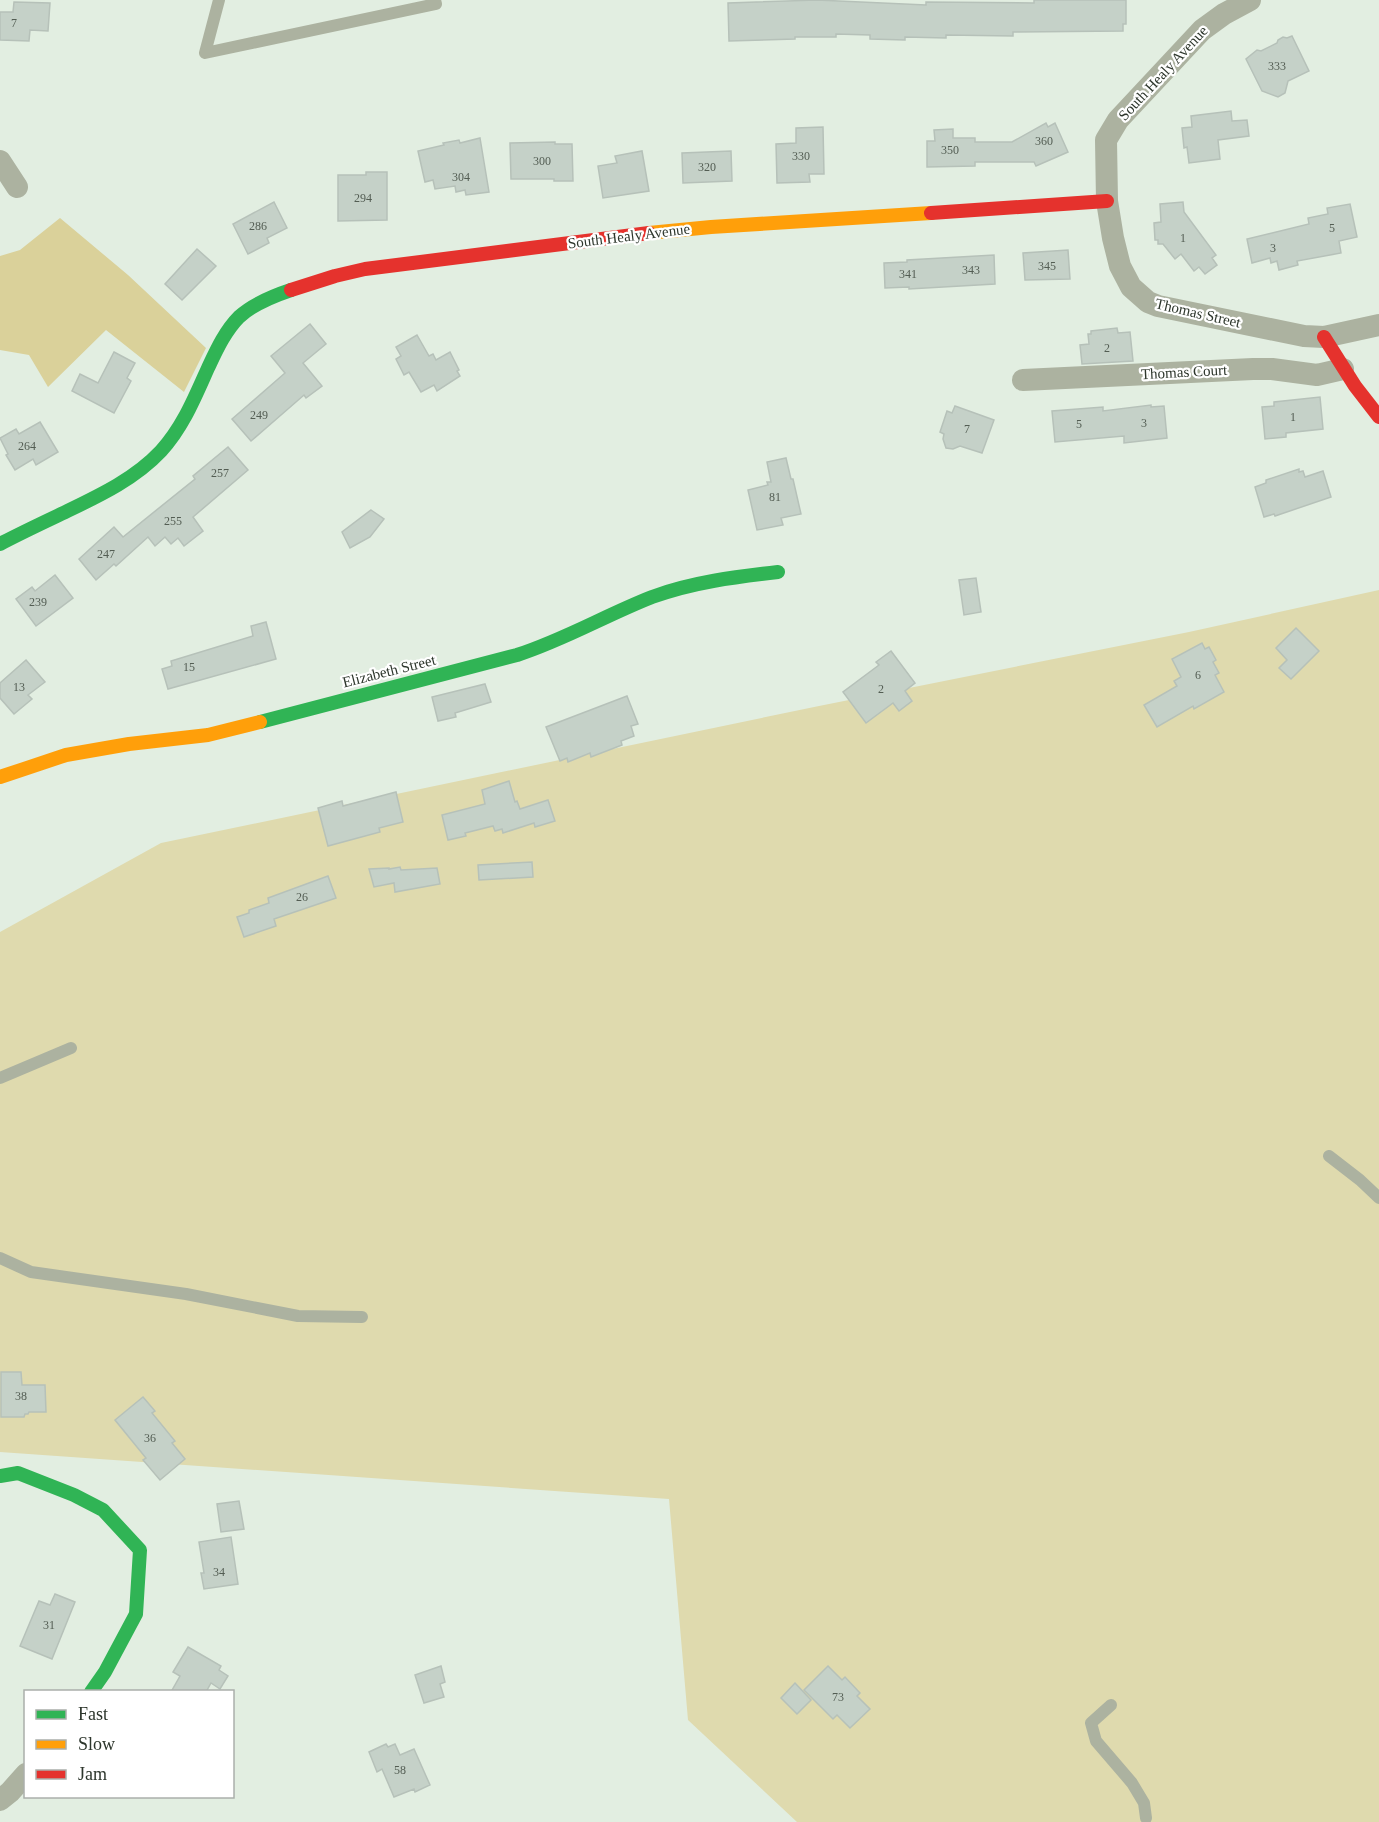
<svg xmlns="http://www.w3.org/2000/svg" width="1379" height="1822" font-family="'Times New Roman',serif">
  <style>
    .green { fill: #dfdaae }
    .forest { fill: #dad19a }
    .building { fill: #c5d1c8; stroke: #b6c1b9; stroke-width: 1.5 }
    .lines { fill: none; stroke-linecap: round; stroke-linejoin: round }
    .lane { stroke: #acb2a0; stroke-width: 12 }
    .street { stroke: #acb2a0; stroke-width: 22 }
    .fast { stroke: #30b455; stroke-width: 14 }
    .slow { stroke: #ff9f0a; stroke-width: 14 }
    .jam { stroke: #e5322d; stroke-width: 14 }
    .labels { text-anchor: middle; stroke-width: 4.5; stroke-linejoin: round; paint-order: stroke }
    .number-label { font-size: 12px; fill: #535d53 }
    .street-label { font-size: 15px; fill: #2d362c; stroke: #fff }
  </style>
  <rect width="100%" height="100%" fill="#e2eee1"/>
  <!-- green -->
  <path class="green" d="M1379 590V1822H797L688 1720 669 1499 0 1452V932L161 843 819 706 1189 632Z"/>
  <!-- forest -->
  <path class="forest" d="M60 218 128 275 206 348 184 392 106 330 48 387 29 355 0 350V256L20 250Z"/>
  <!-- building -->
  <g class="building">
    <path d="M817 0 926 5V2L1034 3V0H1126V24H1123V31L1013 32V36L946 35V38L905 37V40L870 39V35L836 34V37H795V39L729 41 728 3Z"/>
    <path d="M14 2 50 3 48 31 30 30 29 41 0 40V12H13Z"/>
    <path d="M1292 36 1309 71 1288 81 1285 93 1278 97 1262 91 1246 59 1257 50 1261 51 1277 43 1278 40 1283 37 1287 38Z"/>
    <path d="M1231 111 1232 121 1247 120 1249 136 1218 140 1220 159 1189 163 1187 147 1184 148 1182 128 1192 127 1191 116Z"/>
    <path d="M1046 123 1048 127 1055 123 1068 152 1036 166 1034 162H975V166L927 167V141H935L934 130 953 129V138H975V142H1012Z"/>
    <path d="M823 127 824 174H809L810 182 777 183 776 144 796 143V128Z"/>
    <path d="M480 138 489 192 466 195 465 190 456 192 455 186 435 189 433 180 425 182 418 151 444 145 443 143 459 140 460 143Z"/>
    <path d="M555 142V144H572L573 181H554V179H511L510 143Z"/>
    <path d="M642 151 649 191 603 198 598 166 617 163 615 156Z"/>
    <path d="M731 151 732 181 683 183 682 153Z"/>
    <path d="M366 172H387V220L338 221V175H366Z"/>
    <path d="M274 202 287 228 267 238 269 243 248 254 233 224Z"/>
    <path d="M1183 202 1184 212 1216 255 1212 258 1217 265 1205 274 1199 267 1194 271 1181 254 1175 259 1163 244H1158V240H1155L1154 223 1161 222 1160 204Z"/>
    <path d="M1350 204 1357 237 1339 241 1341 253 1297 261 1298 265 1279 270 1277 261 1271 263 1270 258 1252 263 1247 239 1309 224 1308 218 1328 214 1327 208Z"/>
    <path d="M197 249 216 266 182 300 165 284Z"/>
    <path d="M1068 250 1070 279 1025 280 1023 253Z"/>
    <path d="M994 255 995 284 909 289V287L885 288 884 263 907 262V260Z"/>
    <path d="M310 324 326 344 303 363 322 386 306 398 304 395 251 441 232 419 285 373 271 356Z"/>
    <path d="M1117 328 1118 333 1130 332 1133 361 1082 364 1080 345 1089 344 1088 334H1091V331Z"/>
    <path d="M417 335 429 356 433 354 436 360 450 352 459 370 457 371 460 376 437 391 434 385 421 392 409 372 404 375 396 359 401 356 396 347Z"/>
    <path d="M114 352 135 363 127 378 131 381 114 413 72 391 80 374 98 383Z"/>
    <path d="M1320 397 1323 429 1286 433V437L1265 439 1262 407 1274 406V402Z"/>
    <path d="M1151 405V407L1164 406 1167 438 1124 443V436L1055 442 1052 411 1103 407V411Z"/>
    <path d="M955 406 994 420 982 453 960 446 953 449 946 448 943 439 944 434 940 432 947 411 952 413Z"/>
    <path d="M40 422 58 452 36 465 33 459 15 470 6 455 8 454 0 438 16 429 19 434Z"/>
    <path d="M228 447 248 470 193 517 203 531 184 546 178 538 171 544 165 537 155 546 148 537 116 566 114 564 96 580 79 559 114 527 123 537 195 479 193 476Z"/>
    <path d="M786 458 791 479H793L801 514 781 518 783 525 757 530 748 490 768 485 767 482H771L767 462Z"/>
    <path d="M1299 469V472L1303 471 1305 477 1323 471 1331 497 1275 516 1274 514 1264 517 1255 487 1266 483V480Z"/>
    <path d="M371 510 384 519 370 537 350 548 342 532Z"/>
    <path d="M55 575 73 598 36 626 16 599 32 587 35 591Z"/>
    <path d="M976 578 981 612 964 615 959 580Z"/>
    <path d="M266 622 276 659 168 689 162 669 172 666 171 661 253 636 251 626Z"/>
    <path d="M1296 628 1319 651 1291 679 1279 668 1287 660 1276 648Z"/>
    <path d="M1202 643 1205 649 1209 647 1216 660 1213 662 1219 673 1215 675 1224 692 1194 709 1193 706 1157 727 1144 705 1177 686 1174 681 1181 677 1172 659Z"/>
    <path d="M891 651 915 683 905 691 912 701 899 711 893 703 866 723 843 692 879 665 876 662Z"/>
    <path d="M26 660 45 682 28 695 32 699 14 714 0 698V683Z"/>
    <path d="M485 684 491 702 455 713 456 717 438 721 432 697Z"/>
    <path d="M627 696 638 724 631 726 634 736 621 741 622 745 591 757 590 753 568 762 567 758 560 761 546 727Z"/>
    <path d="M509 781 515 802 517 801 520 809 548 800 555 821 535 827 534 823 503 833 502 829 495 831 493 826 465 833 466 836 448 840 442 815 485 804 482 790Z"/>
    <path d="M396 792 403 822 379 828 380 832 328 846 318 808 342 801 343 806Z"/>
    <path d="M532 862 533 877 479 880 478 865Z"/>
    <path d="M400 867 401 870 437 868 440 884 395 892 394 883 374 887 369 869 389 868V869Z"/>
    <path d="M328 876 336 898 274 919 276 926 244 937 237 917 249 913V910L269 903 268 898Z"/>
    <path d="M1 1372H21L22 1385H45L46 1412H29L28 1414H25L24 1417H1Z"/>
    <path d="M143 1397 155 1411 152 1413 175 1441 172 1443 185 1459 160 1480 143 1460 146 1458 115 1420Z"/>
    <path d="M239 1501 244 1529 221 1532 217 1504Z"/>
    <path d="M231 1537 238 1584 204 1589 201 1573H204L199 1542Z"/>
    <path d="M55 1594 75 1602 52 1659 20 1646 39 1601 50 1605Z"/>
    <path d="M188 1647 221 1666 219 1670 228 1676 220 1689 211 1683 206 1692H171L180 1676 173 1672Z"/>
    <path d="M441 1666 445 1682 440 1684 444 1697 424 1703 415 1675Z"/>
    <path d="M828 1666 842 1680 845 1677 860 1693 857 1696 870 1709 850 1728 837 1715 833 1719 804 1690Z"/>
    <path d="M795 1683 811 1700 797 1714 781 1698Z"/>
    <path d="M386 1744 388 1747 395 1744 400 1755 414 1749 430 1785 415 1792 414 1789 394 1797 382 1769 377 1772 369 1752Z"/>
  </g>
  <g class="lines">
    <!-- lane -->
    <g class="lane">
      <path d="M219 0 205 53 436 4 435 0"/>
      <path d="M0 1078 71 1048"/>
      <path d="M1329 1156 1360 1180 1379 1198"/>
      <path d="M0 1258 31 1272 186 1294 298 1316 362 1317"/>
      <path d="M1111 1705 1091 1723 1096 1741 1132 1783 1144 1803 1146 1818"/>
    </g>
    <!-- street -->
    <g class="street">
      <path d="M1250 0 1224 14 1202 30 1118 120 1106 140 1107 201 1113 238 1120 266 1131 287 1148 302 1158 306 1304 336 1324 337 1379 325"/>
      <path d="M0 161 17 187"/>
      <path d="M1023 380 1253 369H1272L1317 375 1343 369"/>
      <path d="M0 1800 10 1792 26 1774"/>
    </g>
    <!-- fast -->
    <g class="fast">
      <path d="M0 544C19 534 38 525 57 516 94 498 133 481 161 451 183 427 195 397 208 368 216 351 225 331 239 317 253 304 273 296 291 290"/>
      <path d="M260 722 517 655C564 640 606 615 652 597 693 582 735 577 778 572"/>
      <path d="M0 1476 18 1473 74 1495 103 1510 140 1550 136 1614 105 1672 91 1692"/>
    </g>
    <!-- slow -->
    <g class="slow">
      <path d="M649 233 711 227 931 213"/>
      <path d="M0 777 66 755 129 744 208 735 260 722"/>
    </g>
    <!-- jam -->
    <g class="jam">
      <path d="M931 213 1107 201"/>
      <path d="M291 290 335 276 365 269 649 233"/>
      <path d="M1324 337 1355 386 1379 417"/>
    </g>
  </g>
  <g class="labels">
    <!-- number labels -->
    <g class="number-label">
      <text x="14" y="27">7</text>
      <text x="1277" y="70">333</text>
      <text x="1044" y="145">360</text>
      <text x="950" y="154">350</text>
      <text x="801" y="160">330</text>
      <text x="542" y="165">300</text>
      <text x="707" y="171">320</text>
      <text x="461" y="181">304</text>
      <text x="363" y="202">294</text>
      <text x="258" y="230">286</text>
      <text x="1332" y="232">5</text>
      <text x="1183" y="242">1</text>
      <text x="1273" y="252">3</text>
      <text x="1047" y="270">345</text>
      <text x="971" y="274">343</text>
      <text x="908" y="278">341</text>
      <text x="1107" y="352">2</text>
      <text x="259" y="419">249</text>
      <text x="1293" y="421">1</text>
      <text x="1144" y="427">3</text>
      <text x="1079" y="428">5</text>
      <text x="967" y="433">7</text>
      <text x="27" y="450">264</text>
      <text x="220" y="477">257</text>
      <text x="775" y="501">81</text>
      <text x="173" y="525">255</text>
      <text x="106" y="558">247</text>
      <text x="38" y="606">239</text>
      <text x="189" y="671">15</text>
      <text x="1198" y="679">6</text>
      <text x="19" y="691">13</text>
      <text x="881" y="693">2</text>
      <text x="302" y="901">26</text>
      <text x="21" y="1400">38</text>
      <text x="150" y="1442">36</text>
      <text x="219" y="1576">34</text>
      <text x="49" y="1629">31</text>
      <text x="838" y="1701">73</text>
      <text x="400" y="1774">58</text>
    </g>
    <!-- street labels -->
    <g class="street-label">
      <text transform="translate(1163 73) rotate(-47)" y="5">South Healy Avenue</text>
      <text transform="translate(629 236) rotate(-7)" y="5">South Healy Avenue</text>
      <text transform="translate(1198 313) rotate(13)" y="5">Thomas Street</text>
      <text transform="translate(1184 372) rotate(-3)" y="5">Thomas Court</text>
      <text transform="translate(389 671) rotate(-14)" y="5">Elizabeth Street</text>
    </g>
  </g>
  <!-- legend -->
  <rect x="24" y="1690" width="210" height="108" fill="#ffffff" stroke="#abafab" stroke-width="1.5"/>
  <rect x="36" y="1710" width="30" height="9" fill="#30b455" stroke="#abafab" stroke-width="1.5"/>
  <text x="78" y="1720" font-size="18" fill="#2d362c">Fast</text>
  <rect x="36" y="1740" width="30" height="9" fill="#ff9f0a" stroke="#abafab" stroke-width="1.5"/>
  <text x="78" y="1750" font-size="18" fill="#2d362c">Slow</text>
  <rect x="36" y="1770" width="30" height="9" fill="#e5322d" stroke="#abafab" stroke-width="1.5"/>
  <text x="78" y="1780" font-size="18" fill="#2d362c">Jam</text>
</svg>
